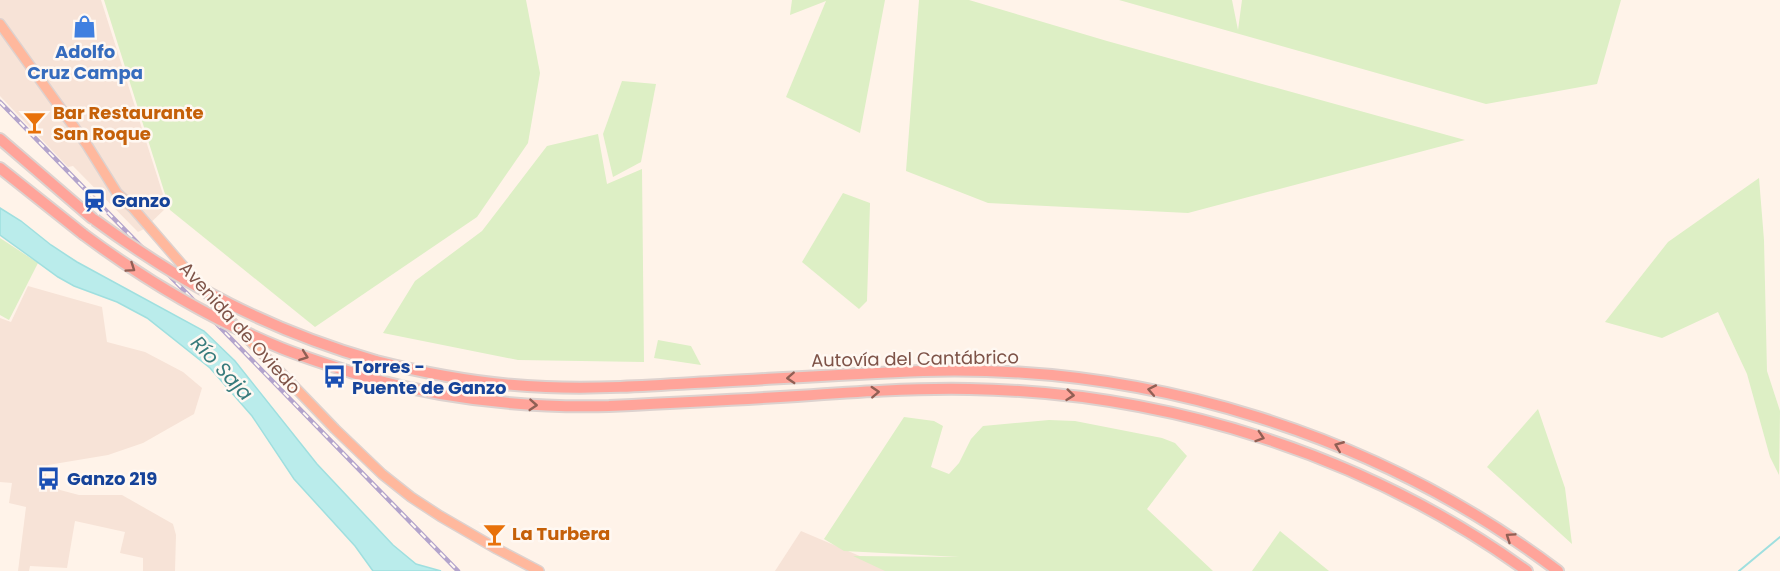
<svg xmlns="http://www.w3.org/2000/svg" width="1780" height="571" font-family="Poppins,sans-serif">
  <style>
    .residential { fill: #f7e3d7 }
    .green { fill: #ddefc5 }
    .water { fill: #baeceb; stroke: #9fdfdf; stroke-width: 1.5 }
    .lines { fill: none; stroke-linecap: round; stroke-linejoin: round }
    .stream { stroke: #9fdfdf; stroke-width: 2 }
    .trunk-casing { stroke: #ddd2cf; stroke-width: 12 }
    .motorway-casing { stroke: #ddd2cf; stroke-width: 14 }
    .trunk { stroke: #ffb89d; stroke-width: 9 }
    .motorway { stroke: #ffa49a; stroke-width: 10 }
    .rail-casing { stroke: #b3a4cc; stroke-width: 4.5 }
    .rail { stroke: #fff8f2; stroke-width: 2; stroke-dasharray: 7; stroke-linecap: butt }
    .motorway-bridge-casing { stroke: #ddd2cf; stroke-width: 14; stroke-linecap: butt }
    .motorway-bridge { stroke: #ffa49a; stroke-width: 10 }
    .oneway { stroke: #915f54 }
    .labels { text-anchor: middle; stroke-width: 5; stroke-linejoin: round; paint-order: stroke }
    .shop-label { font-size: 18px; font-weight: bold; fill: #366cbe; stroke: #fff8f2 }
    .food-label { font-size: 18px; font-weight: bold; fill: #c56008; stroke: #fff8f2; text-anchor: start }
    .transit-label { font-size: 18px; font-weight: bold; fill: #164399; stroke: #fff8f2; text-anchor: start }
    .street-label { font-size: 18px; fill: #7e5348; stroke: #fff8f2 }
    .water-label { font-size: 20px; font-style: italic; fill: #377b7c; stroke: #fff8f2 }
  </style>
  <rect width="100%" height="100%" fill="#fff3e9"/>
  <!-- residential -->
  <g class="residential">
    <path d="M0 0H101L167 207 144 229 138 232 73 166 68 167 0 96Z"/>
    <path d="M28 286 102 307 107 342 145 352 183 372 202 388 194 414 143 443 108 455 48 465 45 480 60 490 79 495H122L173 524 176 535 175 571H143V558L120 553 125 532 75 521 67 568 30 566 29 571H18L26 507 9 503 12 483 0 482V318L11 322Z"/>
    <path d="M801 531 895 571H775Z"/>
  </g>
  <!-- green -->
  <g class="green">
    <path d="M104 0H526L540 73 528 143 477 217 315 327 170 210Z"/>
    <path d="M792 0H885L860 133 786 97 826 1 790 15Z"/>
    <path d="M919 0H969L1107 41 1465 140 1188 213 988 203 906 171Z"/>
    <path d="M1119 0H1232L1238 30 1242 0H1621L1597 84 1486 104Z"/>
    <path d="M622 81 656 84 641 162 613 177 603 134Z"/>
    <path d="M598 134 607 184 642 169 644 362 518 360 383 333 415 281 482 231 547 146Z"/>
    <path d="M1759 178 1764 240 1767 371 1780 411 1779 475 1770 457 1747 374 1718 312 1662 338 1605 322 1668 242Z"/>
    <path d="M843 193 870 203 867 301 859 309 802 262Z"/>
    <path d="M0 238 38 263 9 320 0 315Z"/>
    <path d="M658 340 691 346 701 365 654 358Z"/>
    <path d="M1538 409 1565 488 1572 544 1487 467Z"/>
    <path d="M904 417 934 421 943 426 931 467 949 474 959 463 971 439 983 426 1049 420 1075 421 1162 438 1175 443 1187 456 1147 509 1213 571H885L853 556 960 557 844 551 824 539Z"/>
    <path d="M1280 531 1329 571H1252Z"/>
  </g>
  <!-- water -->
  <path class="water" d="M0 208 21 221 51 245 77 262 204 331 235 361 317 464 393 545 416 564 441 571H373L355 546 294 479 252 416 210 368 147 318 117 302 74 286 58 277 0 235Z"/>
  <g class="lines">
    <!-- stream -->
    <path class="stream" d="M1739 571 1780 537"/>
    <defs>
      <path id="trunk" d="M0 24 87 145 117 193 133 208 228 318 335 429 382 474 411 497 440 516 497 549 539 571"/>
      <g id="motorway">
        <path d="M0 139 92 218"/>
        <path d="M0 168 83 234"/>
        <path d="M376 361C432 375 488 385 546 387 596 389 645 386 694 383 770 379 846 374 923 371 1149 364 1377 434 1558 571"/>
        <path d="M372 379C450 400 529 408 609 406 672 403 734 400 797 396 854 392 912 388 969 389 1168 392 1366 455 1527 571"/>
      </g>
    </defs>
    <!-- trunk casing -->
    <use href="#trunk" class="trunk-casing"/>
    <!-- motorway casing -->
    <use href="#motorway" class="motorway-casing"/>
    <!-- trunk -->
    <use href="#trunk" class="trunk"/>
    <!-- motorway -->
    <use href="#motorway" class="motorway"/>
    <defs>
      <path id="rail" d="M0 102 458 571"/>
    </defs>
    <!-- rail casing -->
    <use href="#rail" class="rail-casing"/>
    <!-- rail -->
    <use href="#rail" class="rail"/>
    <defs>
      <g id="motorway-bridge">
        <path d="M95 220C185 286 269 330 376 361"/>
        <path d="M83 234C145 280 210 319 281 348 311 360 342 369 372 379"/>
      </g>
    </defs>
    <!-- motorway-bridge casing -->
    <use href="#motorway-bridge" class="motorway-bridge-casing"/>
    <!-- motorway-bridge -->
    <use href="#motorway-bridge" class="motorway-bridge"/>
  </g>
  <!-- one-way arrows -->
  <defs><path id="oneway-chevron" d="M-2-3.5L2.5 0L-2 3.5" fill="none" stroke-width="1.6" stroke-linecap="round" stroke-linejoin="round" transform="scale(1.5)"/></defs>
  <g class="oneway">
    <use href="#oneway-chevron" transform="translate(131 268) rotate(34)"/>
    <use href="#oneway-chevron" transform="translate(304 356) rotate(20)"/>
    <use href="#oneway-chevron" transform="translate(791 378) rotate(177)"/>
    <use href="#oneway-chevron" transform="translate(1152 390) rotate(-169)"/>
    <use href="#oneway-chevron" transform="translate(875 392) rotate(-3)"/>
    <use href="#oneway-chevron" transform="translate(1070 395) rotate(6)"/>
    <use href="#oneway-chevron" transform="translate(533 405) rotate(4)"/>
    <use href="#oneway-chevron" transform="translate(1260 437) rotate(18)"/>
    <use href="#oneway-chevron" transform="translate(1339 446) rotate(-158)"/>
    <use href="#oneway-chevron" transform="translate(1510 537) rotate(-146)"/>
  </g>
  <!-- icons -->
  <defs>
    <symbol id="shop-bare" viewBox="-9 -9 18 18"><path d="M-5-2.5h2.3a2.7 3.5 0 0 1 5.4 0H5L5.5 6h-11ZM-1.5-2.5h3a1.5 2.3 0 0 0-3 0Z" fill="#3f7fe0" stroke="#fff8f2" stroke-width="2.5" paint-order="stroke"/></symbol>
    <symbol id="bar-bare" viewBox="-9 -9 18 18"><path d="M-6-5H6L.8 .8V4.5H3.5V6h-7V4.5H-.8V.8Z" fill="#e8710a" stroke="#fff8f2" stroke-width="2.5" paint-order="stroke"/></symbol>
    <symbol id="station-bare" viewBox="-9 -9 18 18"><path d="M-3-6H3Q5-6 5-4V2Q5 4 3 4L4.5 6H3L1.5 4h-3L-3 6H-4.5L-3 4Q-5 4-5 2V-4Q-5-6-3-6ZM-3.5-4v3h7v-3ZM-3.5 1v1.5H-2V1ZM2 1v1.5H3.5V1Z" fill="#1a4fb4" stroke="#fff8f2" stroke-width="2.5" paint-order="stroke"/></symbol>
    <symbol id="bus-bare" viewBox="-9 -9 18 18"><path d="M-5-6H5V4H4V6H2V4H-2V6H-4V4H-5ZM-3.5-4V0h7V-4ZM-3.5 1.2v1.5H-2V1.2ZM2 1.2v1.5H3.5V1.2Z" fill="#1a4fb4" stroke="#fff8f2" stroke-width="2.5" paint-order="stroke"/></symbol>
  </defs>
  <g fill-rule="evenodd">
    <use href="#shop-bare" x="68" y="10" width="33" height="33"/>
    <use href="#bar-bare" x="18" y="106" width="33" height="33"/>
    <use href="#station-bare" x="78" y="184" width="33" height="33"/>
    <use href="#bus-bare" x="318" y="360" width="33" height="33"/>
    <use href="#bus-bare" x="32" y="462" width="33" height="33"/>
    <use href="#bar-bare" x="478" y="518" width="33" height="33"/>
  </g>
  <g class="labels">
    <!-- shop labels -->
    <g class="shop-label">
      <text x="85" y="58">Adolfo<tspan x="85" dy="21">Cruz Campa</tspan></text>
    </g>
    <!-- food labels -->
    <g class="food-label">
      <text x="53" y="119">Bar Restaurante<tspan x="53" dy="21">San Roque</tspan></text>
      <text x="512" y="540">La Turbera</text>
    </g>
    <!-- transit labels -->
    <g class="transit-label">
      <text x="112" y="207">Ganzo</text>
      <text x="352" y="373">Torres -<tspan x="352" dy="21">Puente de Ganzo</tspan></text>
      <text x="67" y="485">Ganzo 219</text>
    </g>
    <!-- street labels -->
    <g class="street-label">
      <text transform="translate(240 328) rotate(48)" y="6">Avenida de Oviedo</text>
      <text transform="translate(915 359) rotate(-1)" y="6">Autovía del Cantábrico</text>
    </g>
    <!-- water labels -->
    <g class="water-label">
      <text transform="translate(222 368) rotate(47)" y="7">Río Saja</text>
    </g>
  </g>
</svg>
